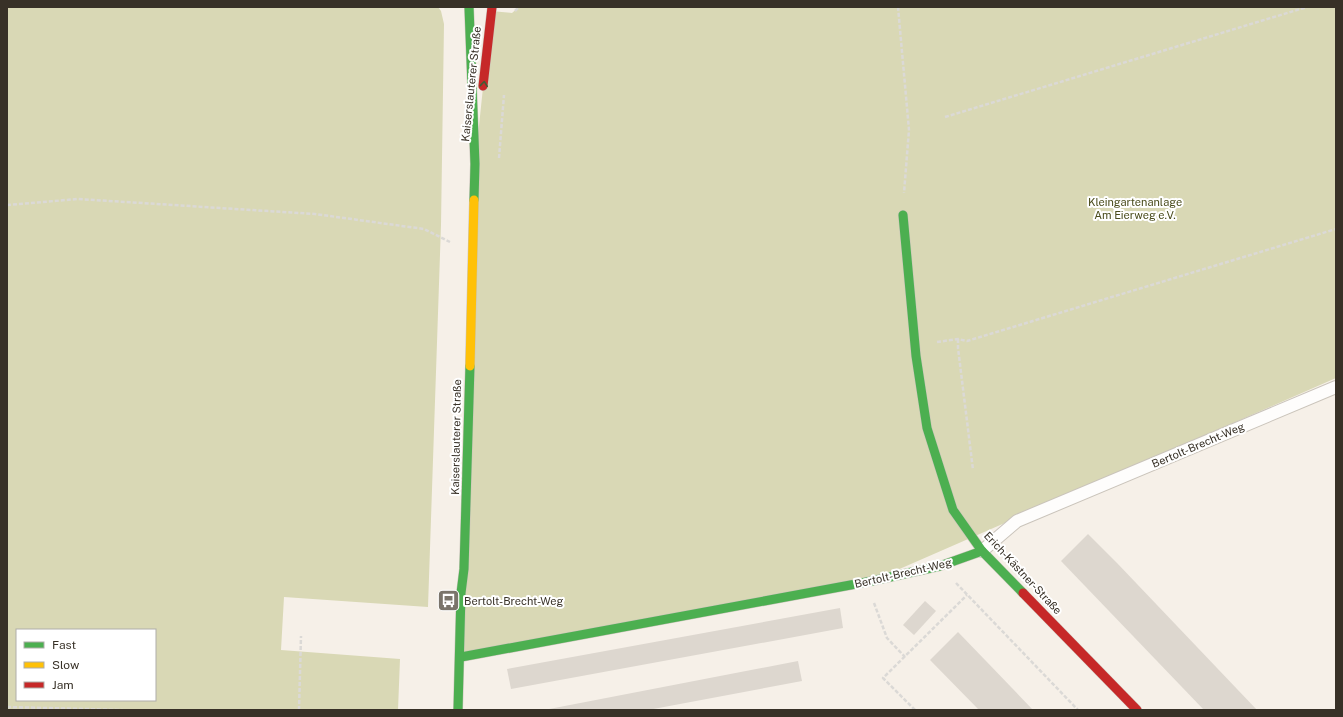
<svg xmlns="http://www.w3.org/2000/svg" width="1343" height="717" font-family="'Public Sans',sans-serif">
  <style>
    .green { fill: #d9d8b5; fill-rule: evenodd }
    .building { fill: #ddd7cf }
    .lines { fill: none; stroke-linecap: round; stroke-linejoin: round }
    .lane-casing { stroke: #cac4bb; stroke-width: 14 }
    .fast-casing { stroke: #cac4bb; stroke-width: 10 }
    .slow-casing { stroke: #cac4bb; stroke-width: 10 }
    .jam-casing { stroke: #cac4bb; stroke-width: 10 }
    .path { stroke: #dbd9d6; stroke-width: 2.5; stroke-dasharray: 4 2; stroke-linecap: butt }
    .lane { stroke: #fefdfc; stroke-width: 12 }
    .fast { stroke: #4caf50; stroke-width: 9 }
    .slow { stroke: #ffc107; stroke-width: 9 }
    .jam { stroke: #c62828; stroke-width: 9 }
    .oneway { stroke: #3f5d35 }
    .labels { text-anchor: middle; stroke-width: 4; stroke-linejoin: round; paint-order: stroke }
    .street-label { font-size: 11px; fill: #383127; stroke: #fff }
    .park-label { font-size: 11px; fill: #494b1b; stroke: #fff }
    .poi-label { font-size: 11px; fill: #383127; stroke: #fff; text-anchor: start }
  </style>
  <rect width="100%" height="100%" fill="#f6f0e8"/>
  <!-- green -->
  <g class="green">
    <path d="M7 7H438L441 11 444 24 441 225 428 607 284 597 281 650 400 659 398 710H7ZM17 630H155V700H17Z"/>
    <path d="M519 7H1336V378L872 581 461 657 475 164 491 11 512 13Z"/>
  </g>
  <!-- building -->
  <g class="building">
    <path d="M1088 534 1117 563 1257 710H1204L1061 561Z"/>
    <path d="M925 601 936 611 914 635 903 625Z"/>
    <path d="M840 608 843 628 511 689 507 669Z"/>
    <path d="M958 632 986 661 1033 710H979L930 660Z"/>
    <path d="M798 661 802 681 648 710H544Z"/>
  </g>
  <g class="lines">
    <defs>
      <path id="lane" d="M982 551 1017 521 1336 387"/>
      <g id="fast">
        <path d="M469 7 475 164 474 200"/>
        <path d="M903 215 916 356 927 428 953 510 982 551 1023 593"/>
        <path d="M461 657 872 581 940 566 982 551"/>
        <path d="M458 710 461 593 464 569 470 366"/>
      </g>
      <path id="slow" d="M470 366 474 200"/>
      <g id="jam">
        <path d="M483 86 492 7"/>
        <path d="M1023 593 1137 710"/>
      </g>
    </defs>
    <!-- lane casing -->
    <use href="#lane" class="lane-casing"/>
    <!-- fast casing -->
    <use href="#fast" class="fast-casing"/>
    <!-- slow casing -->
    <use href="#slow" class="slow-casing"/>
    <!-- jam casing -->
    <use href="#jam" class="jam-casing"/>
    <!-- path -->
    <g class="path">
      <path d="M898 7 909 130 904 193"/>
      <path d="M515 11 519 7"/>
      <path d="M945 117 1307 7"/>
      <path d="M499 158 504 95"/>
      <path d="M7 205 78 199 315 214 424 229 450 242"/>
      <path d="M958 339V348L973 470"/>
      <path d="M937 342 958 339 967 341 1336 229"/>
      <path d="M956 583 1078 710"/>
      <path d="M874 603 887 638 905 657"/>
      <path d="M7 707 123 710"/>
      <path d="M299 710 301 636"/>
      <path d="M915 710 883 678 967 595"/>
    </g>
    <!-- lane -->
    <use href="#lane" class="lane"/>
    <!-- fast -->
    <use href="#fast" class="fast"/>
    <!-- slow -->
    <use href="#slow" class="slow"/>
    <!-- jam -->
    <use href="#jam" class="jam"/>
  </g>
  <!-- one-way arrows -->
  <defs><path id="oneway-chevron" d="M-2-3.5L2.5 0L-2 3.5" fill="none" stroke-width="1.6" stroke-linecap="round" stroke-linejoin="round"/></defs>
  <use class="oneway" href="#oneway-chevron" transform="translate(484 84) rotate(-84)"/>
  <!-- icons -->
  <defs>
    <symbol id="bus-square" viewBox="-11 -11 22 22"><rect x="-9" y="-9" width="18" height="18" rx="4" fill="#7a746b" stroke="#fff"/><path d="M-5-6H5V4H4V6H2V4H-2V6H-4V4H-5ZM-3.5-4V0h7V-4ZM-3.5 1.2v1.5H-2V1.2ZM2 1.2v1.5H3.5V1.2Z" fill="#fff"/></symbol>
  </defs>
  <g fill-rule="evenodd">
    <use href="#bus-square" x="436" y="588" width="25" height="25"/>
  </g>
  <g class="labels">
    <!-- street labels -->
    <g class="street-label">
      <text transform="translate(471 84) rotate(-84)" y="4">Kaiserslauterer Straße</text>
      <text transform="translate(456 437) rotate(-89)" y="4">Kaiserslauterer Straße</text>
      <text transform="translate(1198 445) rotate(-23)" y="4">Bertolt-Brecht-Weg</text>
      <text transform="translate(903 573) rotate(-13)" y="4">Bertolt-Brecht-Weg</text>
      <text transform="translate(1023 573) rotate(47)" y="4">Erich-Kästner-Straße</text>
    </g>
    <!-- park labels -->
    <g class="park-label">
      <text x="1135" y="206">Kleingartenanlage<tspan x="1135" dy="13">Am Eierweg e.V.</tspan></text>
    </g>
    <!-- poi labels -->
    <g class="poi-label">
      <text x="464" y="605">Bertolt-Brecht-Weg</text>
    </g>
  </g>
  <!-- border -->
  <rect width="1343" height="717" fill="none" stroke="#383127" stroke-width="16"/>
  <!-- legend -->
  <rect x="16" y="629" width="140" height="72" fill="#ffffff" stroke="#afada9"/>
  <rect x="24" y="642" width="20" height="6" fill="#4caf50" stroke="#afada9"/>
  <text x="52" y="649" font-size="12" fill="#383127">Fast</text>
  <rect x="24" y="662" width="20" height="6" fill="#ffc107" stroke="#afada9"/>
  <text x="52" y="669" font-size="12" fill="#383127">Slow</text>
  <rect x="24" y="682" width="20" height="6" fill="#c62828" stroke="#afada9"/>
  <text x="52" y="689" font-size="12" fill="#383127">Jam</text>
</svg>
